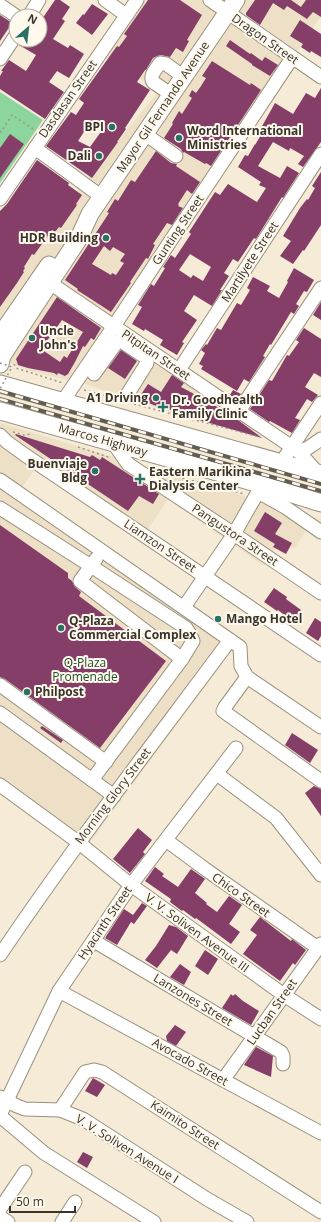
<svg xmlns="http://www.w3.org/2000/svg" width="321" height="1222" font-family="'Open Sans',sans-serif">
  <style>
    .built { fill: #eee0c6 }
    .green { fill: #8cd69d }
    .building { fill: #853e68; fill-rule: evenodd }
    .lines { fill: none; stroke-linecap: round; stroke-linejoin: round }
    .minor-casing { stroke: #99907e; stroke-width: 15 }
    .major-casing { stroke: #99907e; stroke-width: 19 }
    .path { stroke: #9d9688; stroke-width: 1.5; stroke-dasharray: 2 3; stroke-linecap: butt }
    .minor { stroke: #fff; stroke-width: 13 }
    .major { stroke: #fff; stroke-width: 17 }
    .rail-casing { stroke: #625d52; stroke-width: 4 }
    .rail { stroke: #fff9ed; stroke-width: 2.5; stroke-dasharray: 8; stroke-linecap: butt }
    .path-bridge { stroke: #9d9688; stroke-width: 1.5; stroke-dasharray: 2 3; stroke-linecap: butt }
    .poi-dot { fill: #2b7065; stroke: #fff9ed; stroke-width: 1.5 }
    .labels { text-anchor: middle; stroke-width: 4; stroke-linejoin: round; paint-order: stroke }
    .street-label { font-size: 12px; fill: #38342c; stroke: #fff9ed }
    .poi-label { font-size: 12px; font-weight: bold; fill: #38342c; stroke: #fff9ed; text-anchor: start }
    .park-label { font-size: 12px; fill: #1a502b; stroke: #fff9ed }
  </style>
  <rect width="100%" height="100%" fill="#f5ebd7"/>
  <!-- built -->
  <g class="built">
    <path d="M145 0H217L225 5 228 0H321V16L111 328 266 427 265 437 173 413 123 397 85 384 34 372 0 359V284L159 91 104 56Z"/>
    <path d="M0 423 321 519V537L308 528 294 549 280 541 264 566 168 499 146 532 40 462 21 489 239 641 87 846 0 782Z"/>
  </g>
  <!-- green -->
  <path class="green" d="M0 92 43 120 0 183Z"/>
  <!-- building -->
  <g class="building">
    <path d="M55 0H60L70 7 62 19 65 21 53 39 68 48 70 45 84 54 69 78 57 71 49 82 64 92 45 119 0 89V76L3 71H1L9 60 26 71 36 55 19 45 22 40H40V22Z"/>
    <path d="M148 0H180L202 15 187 40 189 41 183 52 176 48 170 57 161 55 157 56 153 58 146 70H145L137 82 150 90 125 128 126 129 117 142H118L92 178 46 146 71 112 76 115 84 103 79 99 117 46 119 47 127 36 124 34ZM91 121 103 129 90 147 78 141Z"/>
    <path d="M255 0H291L301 7 306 0H321V17L313 12 307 19 287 6 284 10 273 3 260 25 246 15V13Z"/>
    <path d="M92 4 108 14 92 35 76 23 83 14 84 15Z"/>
    <path d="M0 15 12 23 0 41Z"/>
    <path d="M300 20 321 34V57L311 51 310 53 301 47 303 44 290 36Z"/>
    <path d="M230 40 250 54 251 53 262 61 265 57 278 65 270 76 252 65V64L226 46Z"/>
    <path d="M212 61 250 85 251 83 261 90 211 166 206 163 205 164 184 152 183 153 181 149 164 138 173 124 172 123 179 111 182 114 192 98 189 96 192 90 196 93 201 86 206 78 202 76Z"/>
    <path d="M321 88V142L303 167 298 164 304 156 290 148 289 151 273 142 258 166 280 178 287 166 299 173 283 198 282 197 256 239 254 238 238 262 233 259 224 273 229 276 220 290H222L212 306 194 295 184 311 197 320 182 342 184 343 177 355 160 345 163 340 145 329 144 331 132 324 142 307 138 305 151 284 154 286 165 268 163 267 171 255 175 258 191 234 189 232 215 192 220 195 228 184 257 202 266 188 259 185 261 182 238 167 245 155 248 156 255 144V145L264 130 261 128 275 103 293 114 306 93 315 98ZM190 254 211 267 203 281 193 275 191 278 179 270Z"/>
    <path d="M10 134 24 144 0 178V148Z"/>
    <path d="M156 151 171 163 177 164 176 166 200 182 192 194 187 190 178 204 179 205 178 206 183 208 172 225 167 223 153 244 155 245 148 259 146 258 130 282 131 283 111 312 77 290 78 289 65 280 109 213 107 212 115 199 118 201 131 180 135 182ZM104 246 110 251 113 247 125 254 120 261 124 263 116 275 112 273 111 275 92 264Z"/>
    <path d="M37 160 69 183 68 185 82 195 76 204 77 205 61 228 59 227 55 232 52 230 34 255 32 254 24 267 25 268 23 271 24 272 17 283 0 307V211L7 204Z"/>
    <path d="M321 172V225L304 251 303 250 293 264 280 256 291 241 283 236 300 208 307 199 308 200 315 188 312 186Z"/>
    <path d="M294 268 314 280 307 292 304 291 296 304 299 306 294 314 291 312 271 345 270 344 263 356 265 357 249 382 244 379 237 391 201 369 203 366 199 364 205 353 201 350 206 344 207 345 217 328 221 330 237 303 241 305 250 290 247 288 253 277 270 286 267 291 279 298 288 282 287 281Z"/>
    <path d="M57 297 101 328 94 340 91 338 85 347 83 346 75 362 68 374 65 376 58 373 57 375 54 373 28 368 18 365 16 359ZM62 320 83 332 67 358 64 356 60 362 41 349Z"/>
    <path d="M321 302V320L313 315Z"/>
    <path d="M304 328 321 339V377L314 373 305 387 318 395 312 402 307 399 295 418 300 420 292 433 270 421 269 422 250 409 269 380 272 381 287 355 289 356 299 342 296 340Z"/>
    <path d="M121 350 137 361 125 379 108 368Z"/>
    <path d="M172 375 184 383 181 387 209 402 234 417 262 438 199 420 200 417 159 407 138 399 148 384 161 392Z"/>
    <path d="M233 390 241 394 237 400 230 395Z"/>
    <path d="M16 434 90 457 92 455 100 460 102 457 159 494 153 504 139 496 128 511 15 435Z"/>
    <path d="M265 512 282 523 275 534 292 543 286 554 273 547 275 544 254 531Z"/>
    <path d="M0 525 68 573V578L72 581 75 587 81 592 79 596 166 661 100 748 5 679 0 677Z"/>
    <path d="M274 588 287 597 286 599 301 610 292 621 278 610 277 611 264 602Z"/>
    <path d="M315 618 321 622V636L318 641 306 633Z"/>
    <path d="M42 726 63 740 61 743 40 728Z"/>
    <path d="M292 733 318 750 310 763 285 745Z"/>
    <path d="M314 786 321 789V816L305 793Z"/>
    <path d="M138 828 152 840 143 852 145 854 130 873 113 859Z"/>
    <path d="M155 867 164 874 162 876 178 887 191 869 205 879 195 893 207 903 206 904 217 912 229 896 242 905 229 924 240 932 231 944 196 918 195 919 183 910 182 911 170 902 171 899 145 881Z"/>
    <path d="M142 903 147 906 134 924 131 922 117 945 105 938 124 909 133 915Z"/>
    <path d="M260 917 291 941 292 939 306 950 295 965 293 963 280 981 243 954 257 935 250 930Z"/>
    <path d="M169 925 176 927 188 936 177 954 171 950 157 968 145 960 156 946Z"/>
    <path d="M205 950 218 959 208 975 195 966Z"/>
    <path d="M180 964 191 972 184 985 170 977Z"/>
    <path d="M231 994 233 996 235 994 243 1001 259 1011 251 1025 222 1008Z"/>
    <path d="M175 1025 186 1032 176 1046 167 1041 166 1036Z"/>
    <path d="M256 1047 273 1056 271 1077 244 1065Z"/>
    <path d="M93 1078 105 1085 97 1097 85 1091Z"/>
    <path d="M83 1152 93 1157 87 1168 77 1162Z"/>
  </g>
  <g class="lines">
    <defs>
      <g id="minor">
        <path d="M105 0 126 15"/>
        <path d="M210 0 321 77"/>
        <path d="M0 5 16 16"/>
        <path d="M29 16 39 0"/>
        <path d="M0 59 16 35"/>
        <path d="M172 95 153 82C149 76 156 69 160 63L166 64 184 77"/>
        <path d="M145 134 176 156"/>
        <path d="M35 148 102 197"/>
        <path d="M0 199 137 0"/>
        <path d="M50 283 292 447 299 452 318 473"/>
        <path d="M179 370 321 154"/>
        <path d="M94 374 117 342 121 341 145 357 147 359V363L127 395"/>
        <path d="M63 401 114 326 292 58"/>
        <path d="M239 411 321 288"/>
        <path d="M0 435 7 442 25 455 321 655"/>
        <path d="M114 444 128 464 234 534 321 593"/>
        <path d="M299 452 308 448 321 439"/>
        <path d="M281 463 321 403"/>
        <path d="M0 480 240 647 241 666 247 677 321 727"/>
        <path d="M258 492 285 507 321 532"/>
        <path d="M0 508 91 566 186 628 190 634 193 641 182 659 92 780"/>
        <path d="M96 559 80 581 182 659"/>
        <path d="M184 607 234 534 258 492 260 484"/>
        <path d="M247 677 225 707 223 711 321 781"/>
        <path d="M0 685 106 762"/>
        <path d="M0 713 114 796"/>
        <path d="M217 774 276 818 321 875"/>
        <path d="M0 785 78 842 131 885 284 995 321 1019"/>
        <path d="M166 840 205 869 318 948"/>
        <path d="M94 941 281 1052 283 1056V1064"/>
        <path d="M0 955C73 847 152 745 230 640"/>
        <path d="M59 991 321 1133"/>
        <path d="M223 1080 321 944"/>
        <path d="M0 1097 17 1106 25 1109 60 1110 83 1119 207 1199 247 1222"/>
        <path d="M60 1110 85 1072 94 1070 102 1072 321 1212"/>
        <path d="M0 1115 59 991 131 885 236 748"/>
        <path d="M0 1116 44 1153 154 1222"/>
        <path d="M0 1209 25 1172"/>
        <path d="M0 1217 8 1222"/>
        <path d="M62 1222 75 1202"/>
      </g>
      <g id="major">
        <path d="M0 336 49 265"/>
        <path d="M0 364 2 356 9 345 79 238 90 214 236 0"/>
        <path d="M0 384 321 474"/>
        <path d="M0 411 260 484 321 503"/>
      </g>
    </defs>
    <!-- minor casing -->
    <use href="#minor" class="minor-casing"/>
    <!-- major casing -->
    <use href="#major" class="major-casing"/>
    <!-- path -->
    <g class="path">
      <path d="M0 131 1 132 12 115 35 130"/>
      <path d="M14 364 16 368 63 383"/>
      <path d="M84 390 117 399"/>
      <path d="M134 404 256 436"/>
      <path d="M13 432 24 435 31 434"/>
      <path d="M78 447 111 458"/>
      <path d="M163 473 244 494"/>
    </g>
    <!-- minor -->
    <use href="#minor" class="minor"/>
    <!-- major -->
    <use href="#major" class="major"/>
    <defs>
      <g id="rail">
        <path d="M0 391 321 484"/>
        <path d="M0 399 321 491"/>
      </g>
    </defs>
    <!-- rail casing -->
    <use href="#rail" class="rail-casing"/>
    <!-- rail -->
    <use href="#rail" class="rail"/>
    <!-- path-bridge -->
    <path class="path-bridge" d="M0 363 12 367 0 389"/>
  </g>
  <!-- markers -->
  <g class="poi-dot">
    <circle cx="112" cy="127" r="4"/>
    <circle cx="179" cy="138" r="4"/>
    <circle cx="99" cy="156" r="4"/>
    <circle cx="106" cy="238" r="4"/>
    <circle cx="32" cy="338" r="4"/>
    <circle cx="156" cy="398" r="4"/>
    <path d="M161 401h4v4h4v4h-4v4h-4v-4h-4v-4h4z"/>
    <circle cx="95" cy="471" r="4"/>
    <path d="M138 473h4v4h4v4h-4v4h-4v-4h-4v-4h4z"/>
    <circle cx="218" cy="619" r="4"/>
    <circle cx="61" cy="628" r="4"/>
    <circle cx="27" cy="692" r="4"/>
  </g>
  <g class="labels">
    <!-- street labels -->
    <g class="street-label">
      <text transform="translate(265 39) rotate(35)" y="4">Dragon Street</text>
      <text transform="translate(68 99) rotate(-55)" y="4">Dasdasan Street</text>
      <text transform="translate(163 107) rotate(-56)" y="4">Mayor Gil Fernando Avenue</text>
      <text transform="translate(178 230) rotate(-56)" y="4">Gunting Street</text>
      <text transform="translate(250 262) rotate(-57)" y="4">Martilyete Street</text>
      <text transform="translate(156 355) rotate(34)" y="4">Pitpitan Street</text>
      <text transform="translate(103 440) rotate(16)" y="4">Marcos Highway</text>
      <text transform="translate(235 535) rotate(34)" y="4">Pangustora Street</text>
      <text transform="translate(160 546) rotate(34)" y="4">Liamzon Street</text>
      <text transform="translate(113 796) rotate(-53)" y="4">Morning Glory Street</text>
      <text transform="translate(241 895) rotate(35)" y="4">Chico Street</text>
      <text transform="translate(105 923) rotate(-56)" y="4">Hyacinth Street</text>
      <text transform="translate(197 933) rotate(36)" y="4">V. V. Soliven Avenue III</text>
      <text transform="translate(193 1000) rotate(31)" y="4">Lanzones Street</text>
      <text transform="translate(272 1012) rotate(-55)" y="4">Lucban Street</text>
      <text transform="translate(190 1062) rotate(29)" y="4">Avocado Street</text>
      <text transform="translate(185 1125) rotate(33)" y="4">Kaimito Street</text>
      <text transform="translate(127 1149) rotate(32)" y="4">V. V. Soliven Avenue I</text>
    </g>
    <!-- poi labels -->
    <g class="poi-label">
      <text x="104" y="131" text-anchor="end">BPI</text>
      <text x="187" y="135">Word International<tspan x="187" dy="14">Ministries</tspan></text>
      <text x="91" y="160" text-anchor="end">Dali</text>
      <text x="98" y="242" text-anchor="end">HDR Building</text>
      <text x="40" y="335">Uncle<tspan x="40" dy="14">John's</tspan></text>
      <text x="148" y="402" text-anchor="end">A1 Driving</text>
      <text x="172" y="404">Dr. Goodhealth<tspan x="172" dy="14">Family Clinic</tspan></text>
      <text x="87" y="468" text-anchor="end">Buenviaje<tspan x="87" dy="14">Bldg</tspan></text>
      <text x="149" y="476">Eastern Marikina<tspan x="149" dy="14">Dialysis Center</tspan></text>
      <text x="226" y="623">Mango Hotel</text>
      <text x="69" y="625">Q-Plaza<tspan x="69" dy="14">Commercial Complex</tspan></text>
      <text x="35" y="696">Philpost</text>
    </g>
    <!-- park labels -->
    <g class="park-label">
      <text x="85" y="667">Q-Plaza<tspan x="85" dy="14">Promenade</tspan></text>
    </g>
  </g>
  <!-- north arrow -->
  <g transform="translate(28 28) rotate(28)"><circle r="19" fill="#fff9ed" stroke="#afaaa0"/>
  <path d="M0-3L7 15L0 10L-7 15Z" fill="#2b7065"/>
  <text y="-6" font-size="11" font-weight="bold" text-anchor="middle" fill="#38342c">N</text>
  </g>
  <!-- scale -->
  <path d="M10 1206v6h65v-6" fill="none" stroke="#38342c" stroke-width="2"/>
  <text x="16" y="1206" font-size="12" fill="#38342c" stroke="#fff9ed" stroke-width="3" paint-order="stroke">50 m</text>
</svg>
